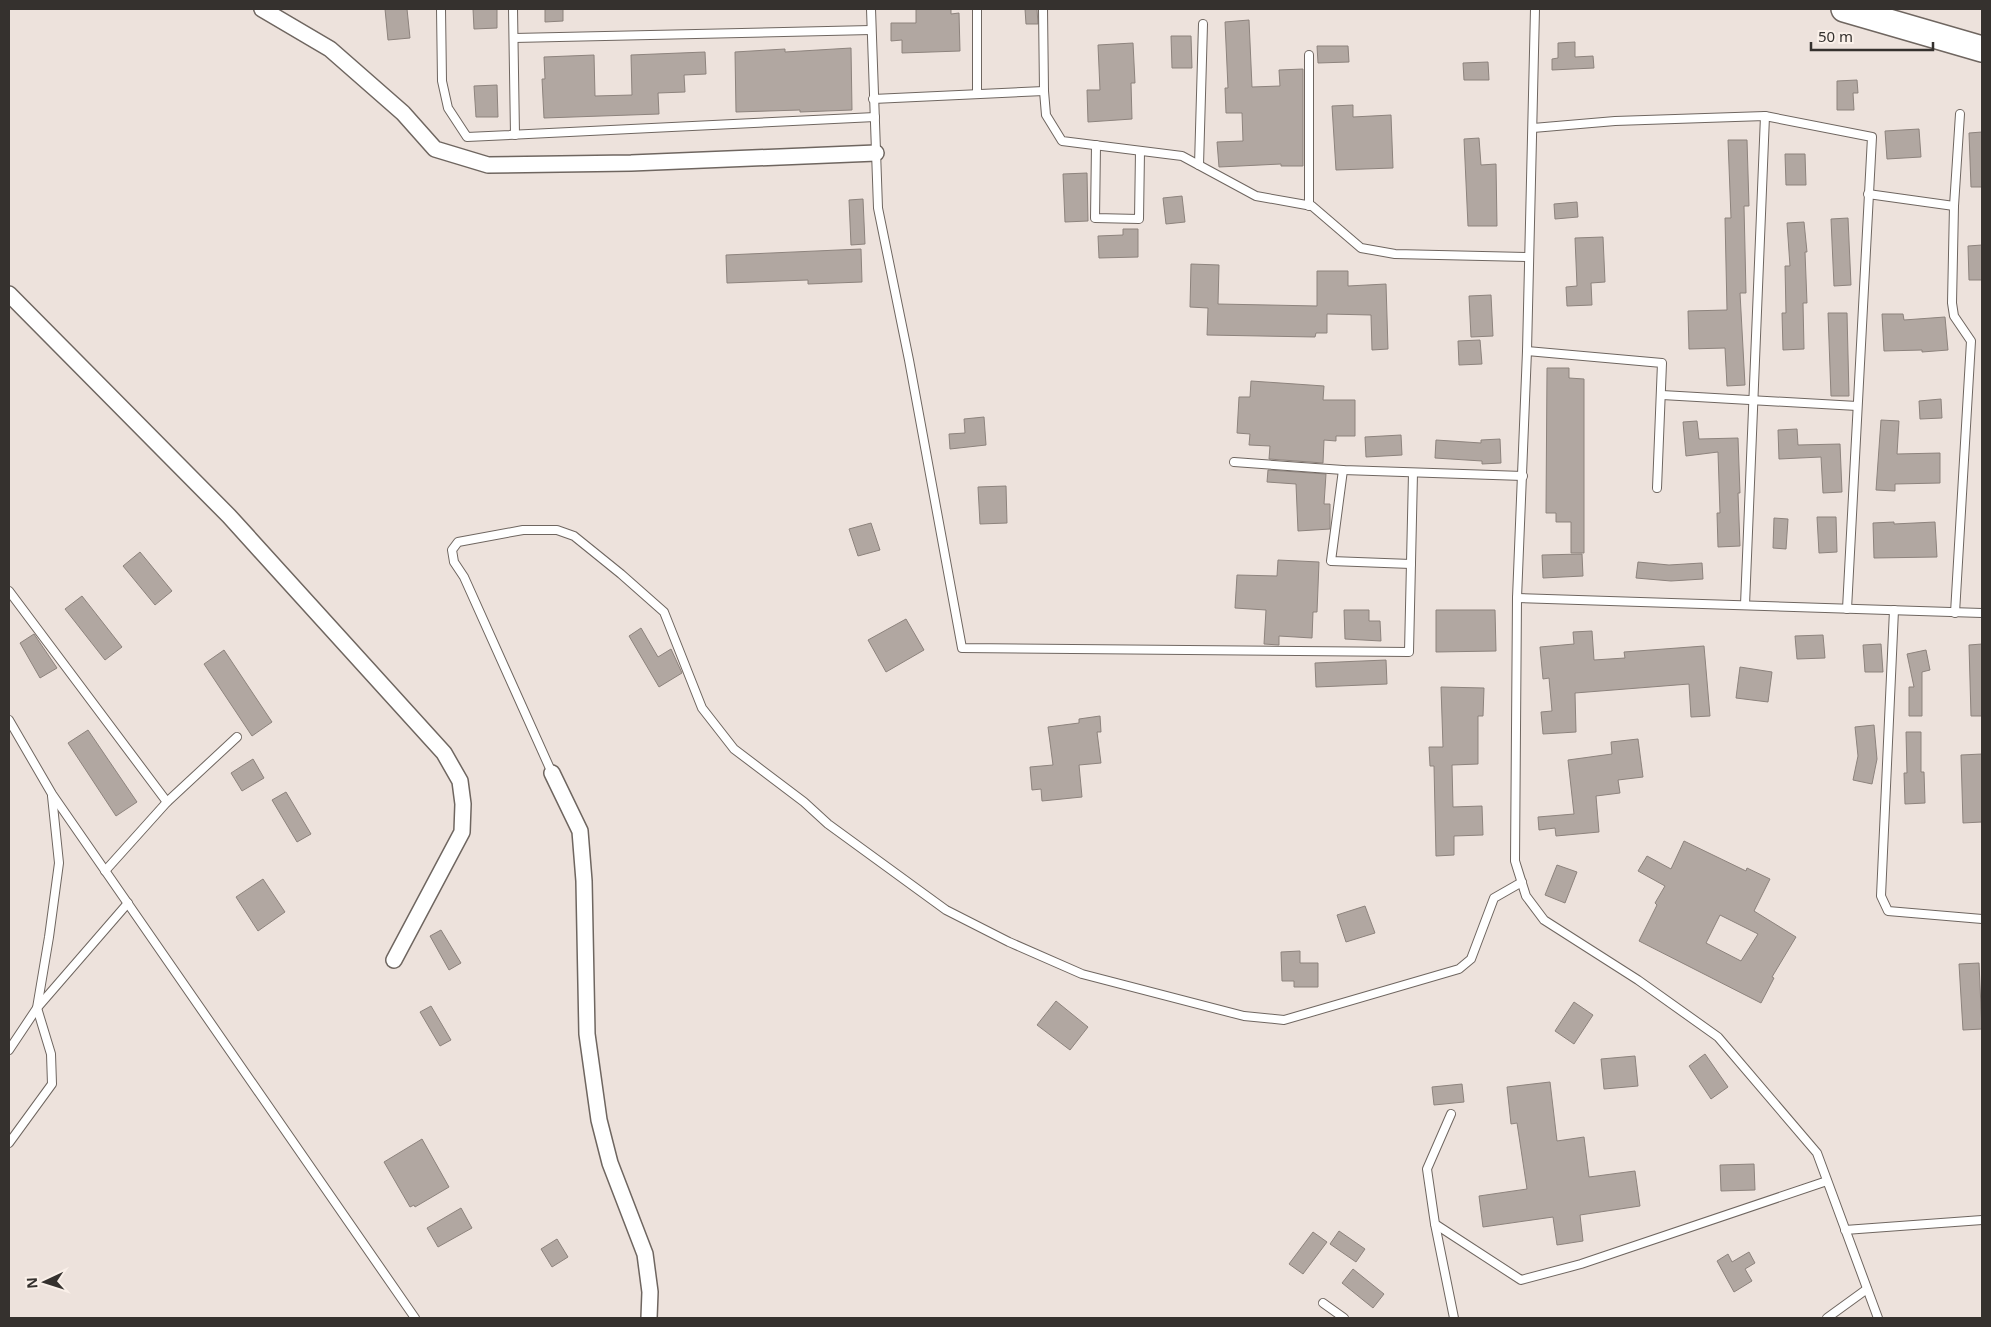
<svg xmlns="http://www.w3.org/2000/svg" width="1991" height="1327" font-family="'Noto Sans',sans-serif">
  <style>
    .building { fill: #b1a7a1; stroke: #8d837d; fill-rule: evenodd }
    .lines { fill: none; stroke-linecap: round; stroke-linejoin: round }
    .service-casing { stroke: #6f6660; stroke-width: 10 }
    .minor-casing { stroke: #6f6660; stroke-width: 18 }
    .trunk-casing { stroke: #6f6660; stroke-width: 28 }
    .service { stroke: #fff; stroke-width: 8 }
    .minor { stroke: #fff; stroke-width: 15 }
    .trunk { stroke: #fff; stroke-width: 25 }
  </style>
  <rect width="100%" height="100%" fill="#ede2dc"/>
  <!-- building -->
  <g class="building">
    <path d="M385 9H407L410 38 388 40Z"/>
    <path d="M473 9H497V28L474 29Z"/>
    <path d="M545 9H563V21L545 22Z"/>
    <path d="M916 9H951V14L959 13 960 51 902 53V40L891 41V23H916Z"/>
    <path d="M1025 9H1037L1038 24H1026Z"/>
    <path d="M1249 20 1252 87 1280 86 1279 70 1303 69V166H1281V164L1219 167 1217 142 1243 141 1242 113H1226L1225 88H1228L1225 22Z"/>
    <path d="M1171 36H1191L1192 68H1172Z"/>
    <path d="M1575 42V57L1593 56 1594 68 1552 70V59L1558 58V43Z"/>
    <path d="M1133 43 1135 83H1131L1132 119 1088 122 1087 90H1100L1098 45Z"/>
    <path d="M1317 46H1348L1349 62 1318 63Z"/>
    <path d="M851 48 852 110 800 112V110L736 112 735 52 785 49V52Z"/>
    <path d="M705 52 706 74 684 75 685 92 658 93 659 114 544 118 542 79H545L544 57 594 55 595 96 632 95 631 55Z"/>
    <path d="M1488 62 1489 80H1464L1463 63Z"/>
    <path d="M1857 80 1858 93H1853L1854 110H1837V81Z"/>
    <path d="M497 85 498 117H476L474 86Z"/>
    <path d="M1353 105V117L1391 115 1393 168 1336 170 1332 106Z"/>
    <path d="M1919 129 1921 157 1887 159 1885 131Z"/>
    <path d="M1982 132V187H1971L1969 133Z"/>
    <path d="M1479 138 1481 165 1496 164 1497 226H1468L1464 139Z"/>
    <path d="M1728 140H1747L1749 206H1744L1746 293H1740L1745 385 1727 386 1725 348 1689 349 1688 311 1727 310 1725 218H1731Z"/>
    <path d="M1785 154H1805L1806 185H1786Z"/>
    <path d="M1087 173 1088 221 1065 222 1063 174Z"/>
    <path d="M1182 196 1185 222 1166 224 1163 198Z"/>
    <path d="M863 199 865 244 851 245 849 200Z"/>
    <path d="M1577 202 1578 217 1555 219 1554 204Z"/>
    <path d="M1848 218 1851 285 1834 286 1831 219Z"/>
    <path d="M1804 222 1807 252H1805L1807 303H1803L1804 349 1783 350 1782 313H1786L1785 266H1790L1787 223Z"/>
    <path d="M1123 229H1138V257L1099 258 1098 236 1123 235Z"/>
    <path d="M1603 237 1605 282 1591 283 1592 305 1567 306 1566 287 1577 286 1575 238Z"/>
    <path d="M1982 245V280H1969L1968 246Z"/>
    <path d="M861 249 862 282 808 284V280L727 283 726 255Z"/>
    <path d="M1191 264 1219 265 1218 304 1317 306V271H1348V286L1386 284 1388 349 1372 350 1371 315 1327 314V333H1316L1315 337 1207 335 1208 308 1190 307Z"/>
    <path d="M1491 295 1493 336 1471 337 1469 296Z"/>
    <path d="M1828 313H1847L1849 396H1831Z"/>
    <path d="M1882 314H1903L1904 320 1945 317 1948 350 1922 352V350L1884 351Z"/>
    <path d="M1480 340 1482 364 1459 365 1458 341Z"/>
    <path d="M1547 368H1569V378L1584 379V553H1571V522H1556V513H1546Z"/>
    <path d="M1251 381 1324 386 1323 400H1355V436H1336V441L1324 440 1323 463 1269 459 1270 446 1249 445 1250 434 1237 433 1239 397H1250Z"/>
    <path d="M1941 399 1942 418 1920 419 1919 401Z"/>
    <path d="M984 417 986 445 950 449 949 434 965 433 964 419Z"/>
    <path d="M1881 420 1899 421 1897 454 1940 453V483L1895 484V491L1876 490Z"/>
    <path d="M1697 421 1699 439 1738 438 1740 493H1738L1740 546 1718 547 1717 513H1720L1718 452 1686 456 1683 422Z"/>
    <path d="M1797 429 1798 445 1840 444 1842 492 1823 493 1821 457 1779 459 1778 430Z"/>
    <path d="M1401 435 1402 455 1366 457 1365 437Z"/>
    <path d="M1500 439 1501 463 1482 464V461L1435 458 1436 440 1481 443V440Z"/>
    <path d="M1268 470 1326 474 1324 504H1330V529L1298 531 1296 484 1267 482Z"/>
    <path d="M1006 486 1007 523 980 524 978 487Z"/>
    <path d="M1817 517H1836L1837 552 1819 553Z"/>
    <path d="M1774 518 1788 519 1786 549 1773 548Z"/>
    <path d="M1894 522V524L1935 522 1937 557 1874 558 1873 523Z"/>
    <path d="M871 523 880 550 858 556 849 529Z"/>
    <path d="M140 552 172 591 155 605 123 566Z"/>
    <path d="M1582 554 1583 576 1543 578 1542 555Z"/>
    <path d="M1278 560 1319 562 1317 612H1313L1312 638 1279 636V645L1264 644 1266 610 1235 608 1237 575 1277 576Z"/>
    <path d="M1638 562 1669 565 1702 563 1703 579 1671 581 1636 578Z"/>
    <path d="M82 596 122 647 105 660 65 609Z"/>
    <path d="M1344 610H1369V621H1380L1381 641 1345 639Z"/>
    <path d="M1436 610H1495L1496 651 1436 652Z"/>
    <path d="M906 619 924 650 886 672 868 640Z"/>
    <path d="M641 628 658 657 671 649 682 673 659 687 629 636Z"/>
    <path d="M1592 631 1594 660 1625 658 1624 652 1704 646 1710 716 1691 717 1689 684 1575 693 1576 732 1543 734 1541 712 1552 711 1549 678 1543 679 1540 647 1574 644 1573 632Z"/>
    <path d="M34 634 57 668 40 678 20 643Z"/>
    <path d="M1823 635 1825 658 1797 659 1795 636Z"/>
    <path d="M1881 644 1883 672H1865L1863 645Z"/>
    <path d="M1982 644V716H1971L1969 645Z"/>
    <path d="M224 650 272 722 252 736 204 664Z"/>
    <path d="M1926 650 1930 670 1922 672V716H1909V687H1914L1907 654Z"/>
    <path d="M1386 660 1387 684 1316 687 1315 663Z"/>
    <path d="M1740 667 1772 672 1768 702 1736 698Z"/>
    <path d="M1441 687 1484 688 1483 716H1478V764L1452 765 1453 807 1482 806 1483 835 1454 836V855L1436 856 1434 766H1430L1429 747H1443Z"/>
    <path d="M1100 716 1101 732H1097L1101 763 1079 765 1082 797 1042 801 1041 789 1032 790 1030 767 1053 765 1048 727 1079 723V719Z"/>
    <path d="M1874 725 1877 759 1872 784 1853 780 1858 756 1855 727Z"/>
    <path d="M88 730 137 802 116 816 68 743Z"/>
    <path d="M1906 732H1921V772H1924L1925 803 1905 804 1904 773H1907Z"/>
    <path d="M1638 739 1643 777 1618 780 1620 793 1596 796 1599 832 1556 836 1555 828 1539 830 1538 817 1574 814 1568 760 1612 754 1611 742Z"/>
    <path d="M1982 754V822L1963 823 1961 755Z"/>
    <path d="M253 759 264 778 242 791 231 773Z"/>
    <path d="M286 792 311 834 297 842 272 800Z"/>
    <path d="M1684 841 1746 871 1747 868 1770 879 1754 911 1796 937 1772 977 1774 978 1761 1003 1639 941 1657 905 1655 903 1665 886 1638 871 1647 856 1671 869ZM1720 915 1758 934 1741 961 1706 943Z"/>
    <path d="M1557 865 1577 872 1565 903 1545 895Z"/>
    <path d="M263 879 285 912 258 931 236 897Z"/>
    <path d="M1365 906 1375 933 1346 942 1337 915Z"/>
    <path d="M441 930 461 963 449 970 430 936Z"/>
    <path d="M1300 951V963H1318V987H1294V981H1282L1281 952Z"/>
    <path d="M1979 963 1982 1029 1963 1030 1959 964Z"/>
    <path d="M1056 1001 1088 1027 1070 1050 1037 1025Z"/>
    <path d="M1574 1002 1593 1015 1574 1044 1555 1031Z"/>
    <path d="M431 1006 451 1040 440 1046 420 1012Z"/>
    <path d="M1705 1054 1728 1087 1711 1099 1689 1066Z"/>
    <path d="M1635 1056 1638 1086 1604 1089 1601 1059Z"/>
    <path d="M1550 1082 1557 1141 1584 1137 1589 1177 1635 1171 1640 1206 1580 1215 1583 1241 1557 1245 1553 1217 1483 1227 1479 1196 1527 1189 1517 1123 1511 1124 1507 1087Z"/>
    <path d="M1462 1084 1464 1102 1434 1105 1432 1087Z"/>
    <path d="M422 1139 449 1187 415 1207 414 1205 410 1207 384 1162Z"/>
    <path d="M1754 1164 1755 1190 1721 1191 1720 1165Z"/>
    <path d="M461 1208 472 1228 438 1247 427 1228Z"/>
    <path d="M1339 1231 1365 1249 1356 1262 1330 1244Z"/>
    <path d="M1313 1232 1327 1242 1303 1274 1289 1264Z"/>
    <path d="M557 1239 568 1257 552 1267 541 1249Z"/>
    <path d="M1749 1252 1755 1263 1745 1269 1752 1281 1734 1292 1717 1261 1728 1254 1732 1262Z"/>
    <path d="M1353 1269 1384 1294 1373 1308 1342 1283Z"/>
  </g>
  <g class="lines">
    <defs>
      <g id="service">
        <path d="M441 9 442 81 448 108 467 137 875 117"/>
        <path d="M513 9 515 135"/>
        <path d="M871 9 878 208 909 360 962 648 1409 652 1413 473"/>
        <path d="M977 9V94"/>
        <path d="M1043 9 1044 91 1046 115 1062 141 1182 156 1256 196 1312 206 1361 248 1395 254 1528 257"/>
        <path d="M1535 9 1527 351 1517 598 1515 861 1526 896 1544 920 1638 980 1718 1037 1817 1153 1878 1318"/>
        <path d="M514 38 871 30"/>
        <path d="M873 99 1044 91"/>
        <path d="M1533 128 1615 121 1765 116 1872 137 1847 609"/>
        <path d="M1096 145 1095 218 1139 219 1140 151"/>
        <path d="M1199 165 1203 24"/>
        <path d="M1868 194 1954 206"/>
        <path d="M1309 206V55"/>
        <path d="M1527 351 1662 363 1657 488"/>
        <path d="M1662 395 1857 406"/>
        <path d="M1234 462 1343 470 1523 476"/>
        <path d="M1343 470 1331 561 1411 564"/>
        <path d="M9 591 167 802"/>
        <path d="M1517 598 1982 613"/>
        <path d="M1745 605 1765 116"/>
        <path d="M1894 610 1881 896 1888 911 1982 919"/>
        <path d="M1955 613 1971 341 1954 316 1952 303 1954 206 1960 114"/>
        <path d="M9 720 52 794 415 1318"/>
        <path d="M552 773 464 577 454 562 452 550 458 542 523 530H557L574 536 621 574 664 612 702 708 734 749 804 802 828 824 946 910 1009 942 1082 974 1244 1016 1284 1020 1459 969 1471 959 1494 898 1522 882"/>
        <path d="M105 871 167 802 237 737"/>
        <path d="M9 1050 37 1008 128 903"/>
        <path d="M1451 1114 1427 1169 1435 1224 1521 1280 1581 1264 1827 1181"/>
        <path d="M9 1143 52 1084 51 1054 37 1008 49 937 59 863 52 796"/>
        <path d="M1435 1224 1454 1318"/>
        <path d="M1845 1230 1982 1220"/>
        <path d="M1323 1303 1344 1318"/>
        <path d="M1827 1318 1867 1289"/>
      </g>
      <g id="minor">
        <path d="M262 9 330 49 403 113 435 149 488 165 631 163 876 153"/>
        <path d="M9 294 229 516 444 753 460 781 463 804 462 832 394 960"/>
        <path d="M552 773 580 831 584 881 587 1034 599 1120 610 1163 645 1254 650 1292 649 1318"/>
      </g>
      <path id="trunk" d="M1844 9 1982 49"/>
    </defs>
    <!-- service casing -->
    <use href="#service" class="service-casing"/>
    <!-- minor casing -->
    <use href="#minor" class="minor-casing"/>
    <!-- trunk casing -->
    <use href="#trunk" class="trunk-casing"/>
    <!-- service -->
    <use href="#service" class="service"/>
    <!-- minor -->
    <use href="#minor" class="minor"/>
    <!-- trunk -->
    <use href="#trunk" class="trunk"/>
  </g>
  <!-- border -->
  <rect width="1991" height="1327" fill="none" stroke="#35312e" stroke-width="20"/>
  <!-- north arrow -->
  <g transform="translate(45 1282) rotate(266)" stroke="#faf0e9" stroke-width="4" paint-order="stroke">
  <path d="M0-4L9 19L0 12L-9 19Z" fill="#35312e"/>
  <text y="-8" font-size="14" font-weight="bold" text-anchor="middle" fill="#35312e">N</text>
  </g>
  <!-- scale -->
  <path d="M1811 42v8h122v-8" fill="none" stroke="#35312e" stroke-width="2.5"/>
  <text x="1818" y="42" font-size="15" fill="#35312e" stroke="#faf0e9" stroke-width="4" paint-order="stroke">50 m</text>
</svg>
